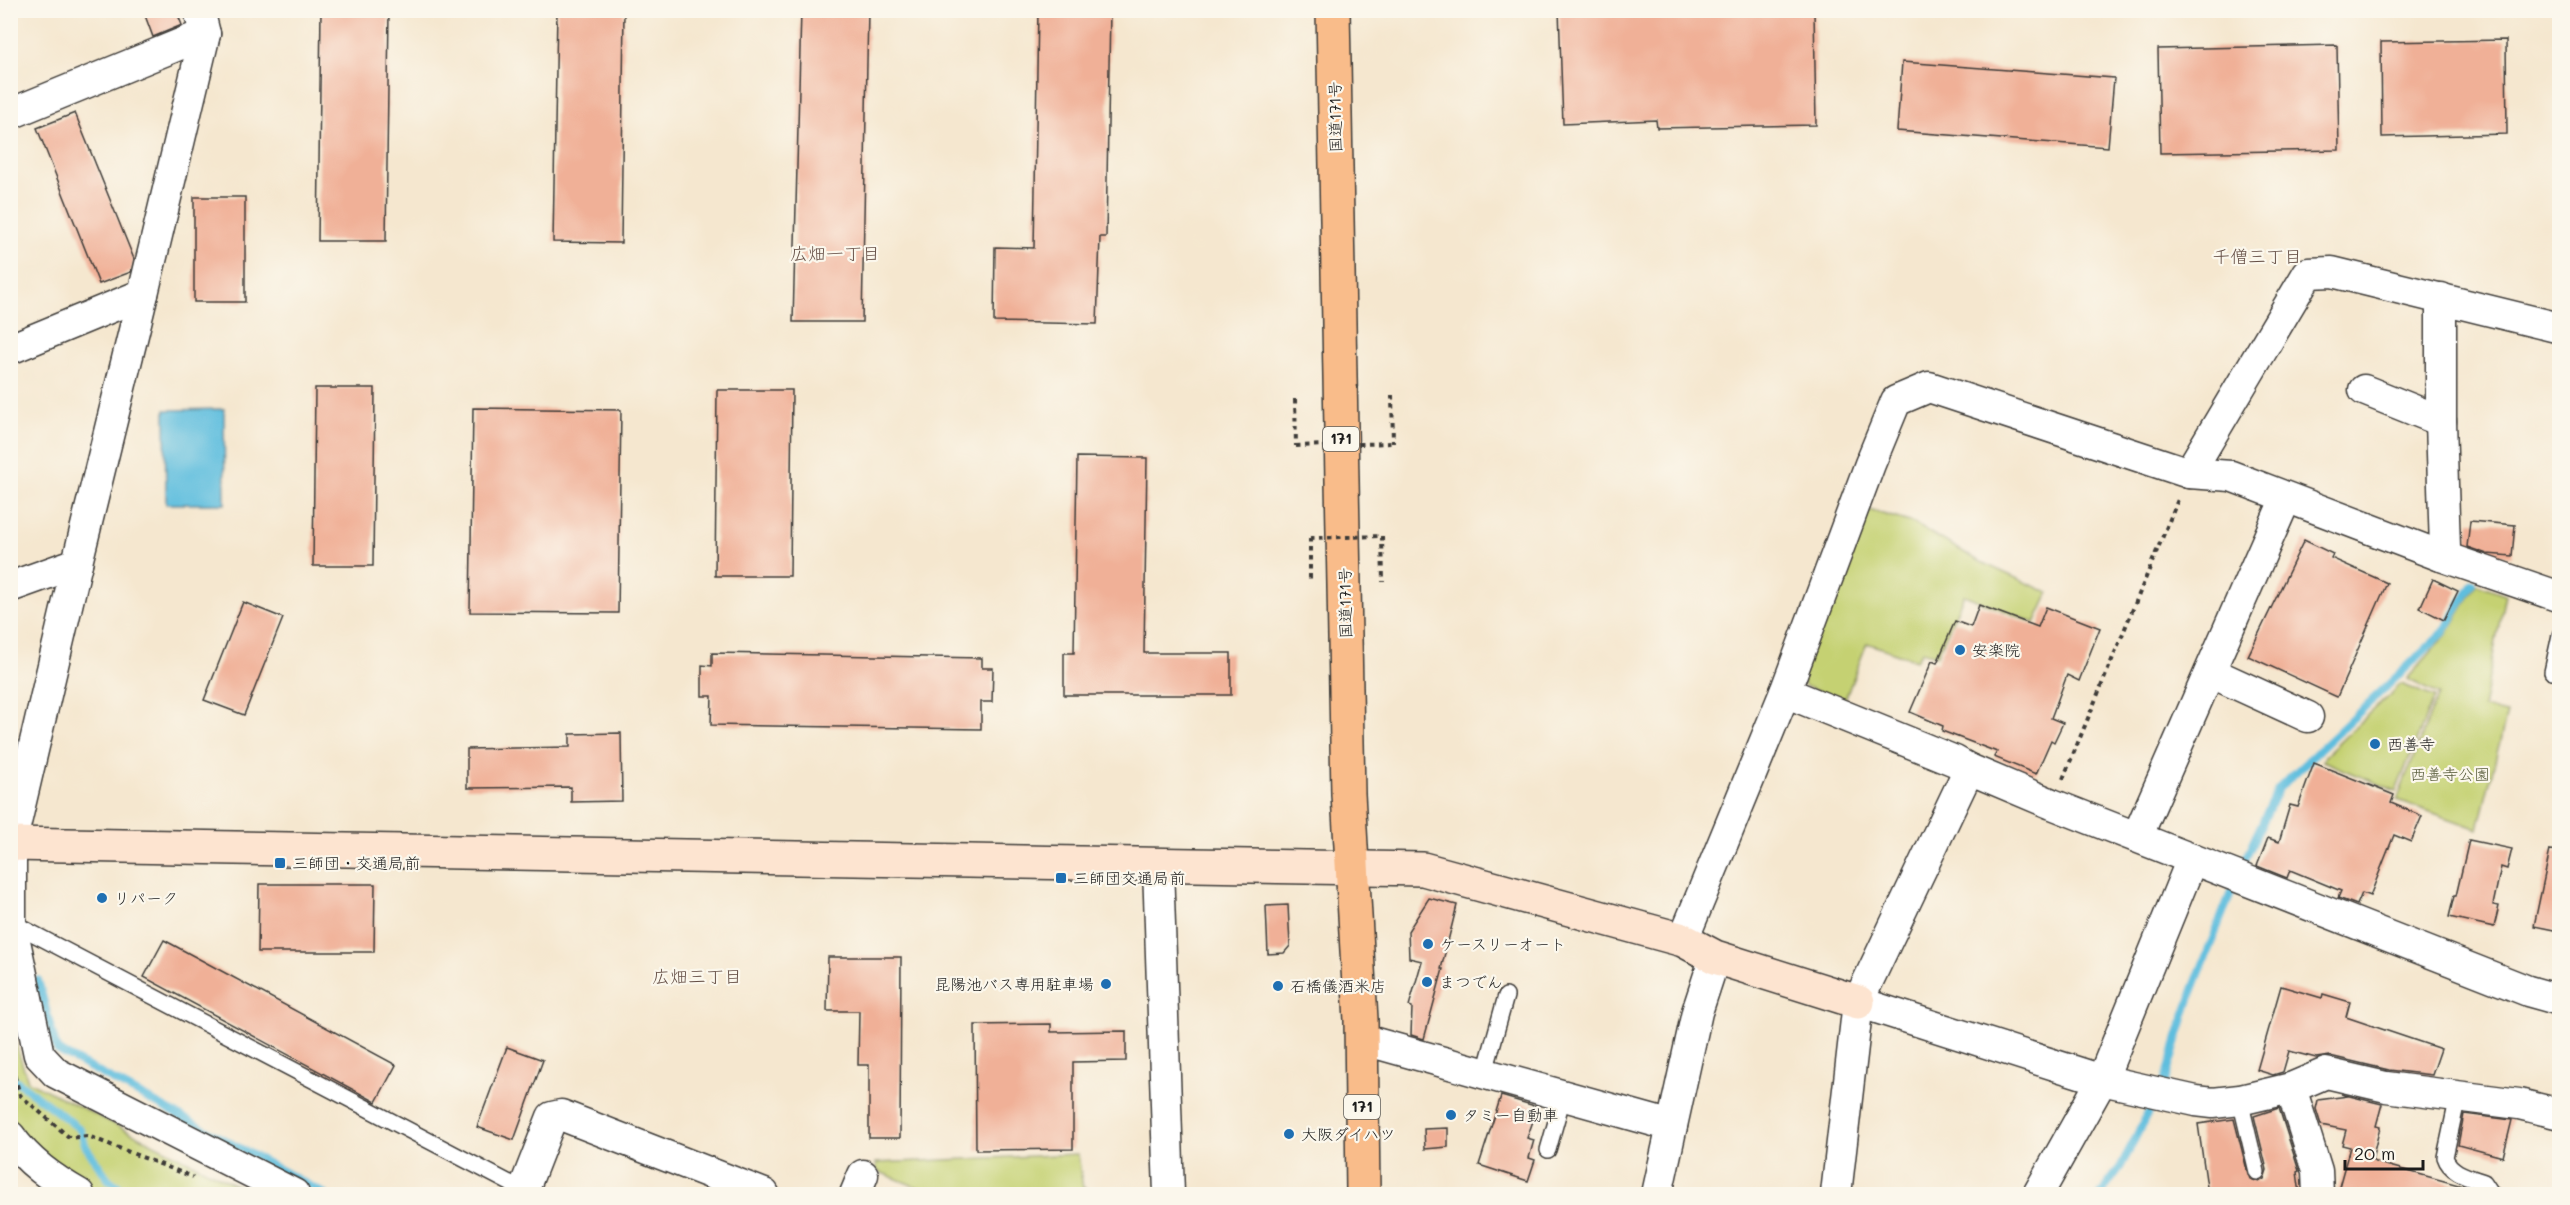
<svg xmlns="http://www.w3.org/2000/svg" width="2570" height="1205" font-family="Mali,'Klee One',sans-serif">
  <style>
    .green { fill: #c5d172; stroke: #707647; stroke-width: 1.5 }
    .water { fill: #5fbede; stroke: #3e6d7d; stroke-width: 1.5 }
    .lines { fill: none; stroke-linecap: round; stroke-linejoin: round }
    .stream { stroke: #5fbede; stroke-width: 8 }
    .building { fill: #f0b097 }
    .lane-casing { stroke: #3d3a37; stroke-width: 18 }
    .street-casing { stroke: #3d3a37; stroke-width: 33 }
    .secondary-casing { stroke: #3d3a37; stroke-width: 36 }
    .highway-casing { stroke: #3d3a37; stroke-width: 36 }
    .path { stroke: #3d3a37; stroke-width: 4; stroke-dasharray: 4.5 4.5; stroke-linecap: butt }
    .lane { stroke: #fff; stroke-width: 15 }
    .street { stroke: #fff; stroke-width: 30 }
    .secondary { stroke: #fde4d0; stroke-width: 33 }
    .highway { stroke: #f9bc8a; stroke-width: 33 }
    .path-bridge { stroke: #3d3a37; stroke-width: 4; stroke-dasharray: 4.5 4.5; stroke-linecap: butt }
    .poi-dot { fill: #1f6fb2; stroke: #fbf7ec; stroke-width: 2 }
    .labels { text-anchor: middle; stroke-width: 4.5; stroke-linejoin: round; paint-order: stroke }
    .shield { fill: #fbf7ec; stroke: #5f5e5a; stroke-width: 1.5 }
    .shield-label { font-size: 15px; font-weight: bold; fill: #1c1c1c }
    .street-label { font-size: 16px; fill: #1c1c1c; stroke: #fbf7ec }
    .poi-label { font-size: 16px; fill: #1c1c1c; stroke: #fbf7ec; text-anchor: start }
    .park-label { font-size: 16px; fill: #575b3a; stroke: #fbf7ec }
    .neighbourhood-label { font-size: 18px; fill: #665047; stroke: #fbf7ec }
  </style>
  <rect width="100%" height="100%" fill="#fbf7ec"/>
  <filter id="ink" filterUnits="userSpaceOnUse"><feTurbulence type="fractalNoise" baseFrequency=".0167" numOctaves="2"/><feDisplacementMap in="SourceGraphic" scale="12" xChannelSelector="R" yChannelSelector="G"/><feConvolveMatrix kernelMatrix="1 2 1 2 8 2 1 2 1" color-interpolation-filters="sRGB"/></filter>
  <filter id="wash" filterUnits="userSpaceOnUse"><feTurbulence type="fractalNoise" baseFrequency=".008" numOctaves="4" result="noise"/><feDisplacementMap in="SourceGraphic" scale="24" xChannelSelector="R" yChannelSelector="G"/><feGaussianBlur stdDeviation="1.35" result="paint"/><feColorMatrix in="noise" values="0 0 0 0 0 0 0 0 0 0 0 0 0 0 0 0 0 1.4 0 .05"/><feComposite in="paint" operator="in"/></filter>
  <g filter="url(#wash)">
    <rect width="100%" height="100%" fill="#f5e7cf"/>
    <!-- green -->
    <g class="green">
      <path d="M1862 508 1913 523 1981 562 2049 593 2035 623 1964 595 1937 655 1922 651 1916 660 1867 643 1844 702 1805 686 1799 674Z"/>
      <path d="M2477 584 2505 594 2483 708 2507 713 2478 829 2397 800 2438 694 2407 679 2447 634Z"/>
      <path d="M2401 684 2434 697 2396 791 2323 761 2325 756Z"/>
      <path d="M10 1027 28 1081 254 1194H88L11 1130Z"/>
      <path d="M1078 1154 1083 1188H1086L1087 1194H934L877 1171 876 1163Z"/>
    </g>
    <!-- water -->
    <path class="water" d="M224 409 225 504H166L165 410Z"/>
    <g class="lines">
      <!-- stream -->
      <g class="stream">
        <path d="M2242 866 2278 789 2444 632 2473 583"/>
        <path d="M38 980 57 1050 325 1194"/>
        <path d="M10 1076 80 1129 86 1147 109 1180 126 1191 144 1194"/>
        <path d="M2165 1080 2192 992 2233 887"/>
        <path d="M2101 1194 2121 1166 2154 1101"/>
      </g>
    </g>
    <g id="blocks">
      <!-- building -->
      <g class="building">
        <path d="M143 10H176L182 25 153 37Z"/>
        <path d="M321 10H389L386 241H318Z"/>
        <path d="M557 10H624L621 243 553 242Z"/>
        <path d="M801 10H868L862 322H793Z"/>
        <path d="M1038 10H1110L1106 237H1100L1097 324 994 322 995 247 1034 248Z"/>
        <path d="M1559 10H1814L1816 125 1657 128 1656 120 1563 124Z"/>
        <path d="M2506 40 2507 134 2382 137 2381 42Z"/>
        <path d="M2337 45 2339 150 2160 153 2158 49Z"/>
        <path d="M1902 62 2114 78 2108 147 1897 131Z"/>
        <path d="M75 113 134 259 131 272 99 284 37 128Z"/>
        <rect x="194" y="197" width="51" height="105"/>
        <path d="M315 388H375L373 566H313Z"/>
        <path d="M717 390H792L790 576H715Z"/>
        <path d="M473 408 621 410 618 613 470 612Z"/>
        <path d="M1077 457 1147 458 1144 653H1231V695H1064V653H1074Z"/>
        <path d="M2470 521 2515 525 2512 556 2487 554 2467 547Z"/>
        <path d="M2304 540 2333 554 2331 558 2387 583 2337 697 2248 656Z"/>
        <path d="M2433 579 2458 591 2444 620 2420 608Z"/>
        <path d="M243 602 283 618 244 715 204 700Z"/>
        <path d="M1979 605 2038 627 2046 607 2100 628 2079 681 2067 675 2051 718 2063 723 2054 742 2051 740 2036 774 1994 757 1997 752 1942 731 1943 726 1910 712 1932 661 1937 663 1955 621 1971 627Z"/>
        <path d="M712 653 982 658V668H993L992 702H981V729L711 725 712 696H702V665L712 666Z"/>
        <path d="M621 733 622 801 571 802V787L467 788V749L570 747V734Z"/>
        <path d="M2314 763 2394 795 2391 803 2422 816 2411 842 2394 835 2370 896 2362 893 2357 905 2338 898 2341 891 2290 870 2287 878 2257 866 2268 838 2279 842 2290 805 2298 807Z"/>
        <path d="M2469 840 2512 849 2507 869 2501 867 2493 905 2499 906 2494 927 2449 917 2454 896H2456Z"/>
        <path d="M2550 850 2559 851V931L2534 926Z"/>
        <path d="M259 884H375L374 952H258Z"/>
        <path d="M1429 898 1457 905 1441 969H1443L1424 1039 1411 1035 1412 1007 1409 1006 1422 961 1409 958 1408 931Z"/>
        <path d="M1288 905 1290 946 1284 953 1268 954 1266 906Z"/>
        <path d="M164 940 396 1065 376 1102 144 977Z"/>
        <path d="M828 957H901L900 1138H869V1065H858L859 1011H827Z"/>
        <path d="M2281 986 2322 998 2323 994 2350 1002 2346 1017 2441 1049 2432 1075 2389 1070 2330 1056 2316 1058 2289 1051 2283 1072 2273 1075 2257 1070Z"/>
        <path d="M1051 1024V1032L1126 1031V1061L1073 1062V1149L976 1150 975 1025Z"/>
        <path d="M507 1047 543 1060 514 1140 477 1127Z"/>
        <path d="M2341 1094 2382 1104 2376 1126 2380 1127 2372 1160 2375 1162 2466 1187 2465 1194H2337L2350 1147 2342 1145 2346 1130 2321 1125 2316 1109 2318 1100 2348 1096Z"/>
        <path d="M1501 1096 1538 1107 1527 1138 1534 1140 1529 1158 1535 1160 1528 1181 1479 1165Z"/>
        <path d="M2279 1108 2299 1171 2297 1172 2300 1194H2208L2198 1124 2234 1119 2248 1174 2250 1179 2259 1182 2264 1179 2267 1170 2254 1116Z"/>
        <path d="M2464 1114 2512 1120 2503 1157 2458 1145Z"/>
        <path d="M1448 1128V1147L1425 1149 1424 1129Z"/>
      </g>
    </g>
  </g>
  <g filter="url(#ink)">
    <use href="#blocks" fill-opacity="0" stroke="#3d3a37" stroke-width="1.5"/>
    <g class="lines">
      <defs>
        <g id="lane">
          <path d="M2552 672 2560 635"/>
          <path d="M11 922 523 1190"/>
          <path d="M1485 1072 1506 996"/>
          <path d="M2458 1096 2445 1157C2450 1173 2470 1177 2484 1182L2492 1194"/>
          <path d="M2240 1100 2257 1172"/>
          <path d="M1548 1150 1563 1097"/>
        </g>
        <g id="street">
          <path d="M10 114 205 34 199 10"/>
          <path d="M10 349 143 294 205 34"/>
          <path d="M2364 390 2441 421"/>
          <path d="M2189 473 2308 273 2332 272 2560 328"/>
          <path d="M2441 556 2445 549 2441 421V298"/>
          <path d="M77 563 11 844V922L39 1055 56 1073 294 1194"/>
          <path d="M10 587 77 563 143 294"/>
          <path d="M2210 672 2308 717"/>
          <path d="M1785 692 1955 761 1969 769 2052 804 2528 991 2560 1000"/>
          <path d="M2137 837 2286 498"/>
          <path d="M1158 866 1169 1194"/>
          <path d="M1683 940 1785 692 1870 464 1896 401 1929 387 2189 473 2231 476 2441 556 2560 597"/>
          <path d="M1858 1002 2102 1080 2196 1101 2213 1103 2240 1100 2291 1088 2326 1073 2386 1087 2519 1104 2560 1114"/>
          <path d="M1361 1039 1672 1126"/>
          <path d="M2291 1088 2317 1171 2318 1194"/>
          <path d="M10 1136C28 1162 53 1179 79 1194"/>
          <path d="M522 1194 552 1117 561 1115 764 1194"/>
          <path d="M855 1194 863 1175"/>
          <path d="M1657 1194 1697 1012 1715 957"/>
          <path d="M1836 1194 1858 1002 1969 769"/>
          <path d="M2038 1194 2102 1080 2192 859"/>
        </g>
        <path id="secondary" d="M10 844 1423 869 1683 940 1715 957 1858 1002"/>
        <path id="highway" d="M1333 10 1348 794 1361 1020 1363 1194"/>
      </defs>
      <!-- lane casing -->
      <use href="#lane" class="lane-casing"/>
      <!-- street casing -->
      <use href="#street" class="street-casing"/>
      <!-- secondary casing -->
      <use href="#secondary" class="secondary-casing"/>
      <!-- highway casing -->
      <use href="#highway" class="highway-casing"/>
      <!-- path -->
      <g class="path">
        <path d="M1392 395 1393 443"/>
        <path d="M1295 399 1296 446"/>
        <path d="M1382 536 1383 582"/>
        <path d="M1310 538V583"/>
        <path d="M2063 779 2179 497"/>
        <path d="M12 1067 20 1095 70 1138 88 1136 193 1177"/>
      </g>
      <!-- lane -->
      <use href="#lane" class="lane"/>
      <!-- street -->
      <use href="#street" class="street"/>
      <!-- secondary -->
      <use href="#secondary" class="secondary"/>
      <!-- highway -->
      <use href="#highway" class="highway"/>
      <!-- path-bridge -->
      <g class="path-bridge">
        <path d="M1296 446 1393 443"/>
        <path d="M1310 538 1382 536"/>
      </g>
    </g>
  </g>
  <!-- markers -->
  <g class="poi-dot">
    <circle cx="1960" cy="650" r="6"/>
    <circle cx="2375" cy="744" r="6"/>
    <rect x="274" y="857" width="12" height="12" rx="3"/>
    <rect x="1055" y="872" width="12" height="12" rx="3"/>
    <circle cx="102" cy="898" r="6"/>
    <circle cx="1428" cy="944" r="6"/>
    <circle cx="1427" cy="982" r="6"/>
    <circle cx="1106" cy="984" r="6"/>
    <circle cx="1278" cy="986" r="6"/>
    <circle cx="1451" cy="1115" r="6"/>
    <circle cx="1289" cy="1134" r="6"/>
  </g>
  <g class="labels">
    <!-- shield labels -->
    <g class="shield">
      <rect x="1323" y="427" width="36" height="24" rx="4.5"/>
      <rect x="1344" y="1095" width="36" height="24" rx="4.5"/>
    </g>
    <g class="shield-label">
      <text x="1341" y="444">171</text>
      <text x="1362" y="1112">171</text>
    </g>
    <!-- street labels -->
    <g class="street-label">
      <text transform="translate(1335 117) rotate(-91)" y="6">国道171号</text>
      <text transform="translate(1345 603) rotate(-91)" y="6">国道171号</text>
    </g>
    <!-- poi labels -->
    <g class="poi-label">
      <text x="1972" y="656">安楽院</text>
      <text x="2387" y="750">西善寺</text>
      <text x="292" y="869">三師団・交通局前</text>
      <text x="1073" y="884">三師団交通局前</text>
      <text x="114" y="904">リパーク</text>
      <text x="1440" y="950">ケースリーオート</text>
      <text x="1439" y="988">まつでん</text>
      <text x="1094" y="990" text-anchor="end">昆陽池バス専用駐車場</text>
      <text x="1290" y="992">石橋儀酒米店</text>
      <text x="1463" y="1121">タミー自動車</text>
      <text x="1301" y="1140">大阪ダイハツ</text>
    </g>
    <!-- park labels -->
    <g class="park-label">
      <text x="2450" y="780">西善寺公園</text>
    </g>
    <!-- neighbourhood labels -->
    <g class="neighbourhood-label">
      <text x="835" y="260">広畑一丁目</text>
      <text x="2257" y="263">千僧三丁目</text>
      <text x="697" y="983">広畑三丁目</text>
    </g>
  </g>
  <!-- margin -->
  <rect width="2570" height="1205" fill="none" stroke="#fbf7ec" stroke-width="36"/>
  <!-- scale -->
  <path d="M2345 1160v9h78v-9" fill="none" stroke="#1c1c1c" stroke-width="3"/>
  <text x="2354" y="1160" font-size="18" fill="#1c1c1c" stroke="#fbf7ec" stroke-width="4.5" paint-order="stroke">20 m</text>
</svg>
